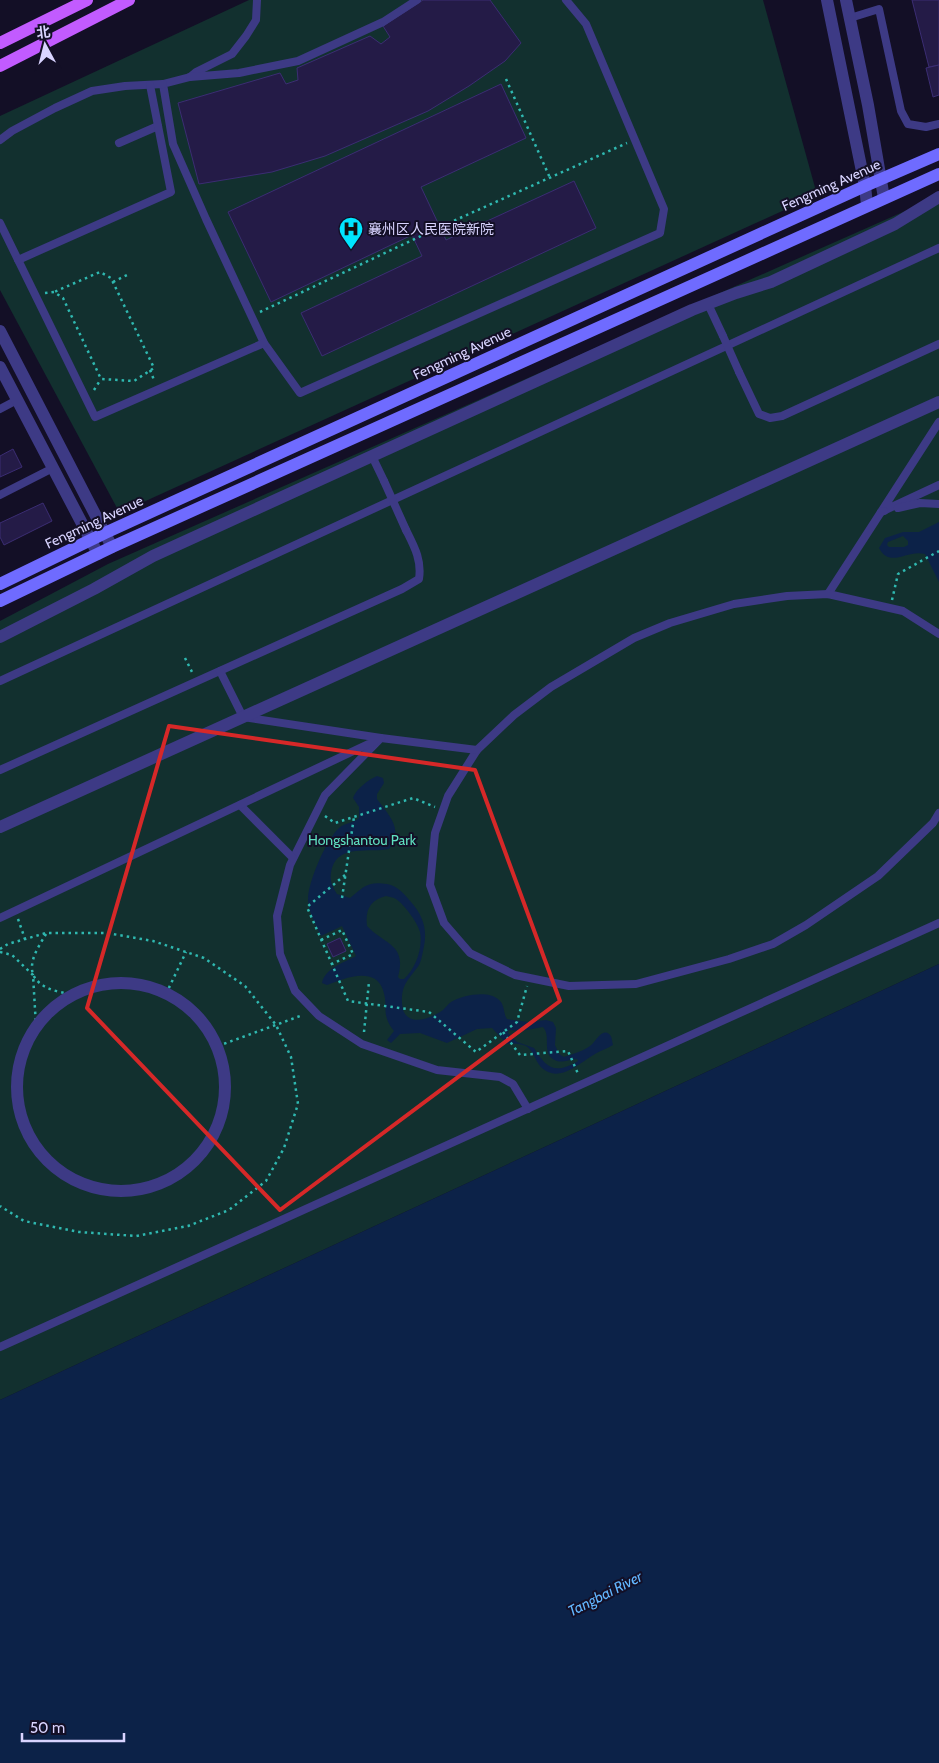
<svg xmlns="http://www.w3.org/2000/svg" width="939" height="1763" font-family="Cabin,'Noto Sans SC',sans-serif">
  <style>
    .green { fill: #12302f }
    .water { fill: #0c2248; fill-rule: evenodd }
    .building { fill: #241b47; stroke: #3b2d73 }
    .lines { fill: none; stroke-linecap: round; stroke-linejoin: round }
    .path { stroke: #2fb8b0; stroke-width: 2.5; stroke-dasharray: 2.5 4; stroke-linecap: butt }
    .service { stroke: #3d3a85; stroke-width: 8 }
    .pedestrian { stroke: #3d3a85; stroke-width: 12 }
    .minor { stroke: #3d3a85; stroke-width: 12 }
    .tertiary { stroke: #3d3a85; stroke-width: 12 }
    .secondary { stroke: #6f6bff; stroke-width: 12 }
    .primary { stroke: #c25bff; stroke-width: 12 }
    .service-bridge { stroke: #3d3a85; stroke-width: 8 }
    .marked { fill: none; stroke: #d62828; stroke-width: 4; stroke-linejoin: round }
    .labels { text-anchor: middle; stroke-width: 4; stroke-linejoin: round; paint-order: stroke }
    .street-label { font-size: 14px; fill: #d9d4ff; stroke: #130f26 }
    .poi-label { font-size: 14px; fill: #d9d4ff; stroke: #130f26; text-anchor: start }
    .park-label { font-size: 14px; fill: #5fe0c0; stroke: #130f26 }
    .water-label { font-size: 15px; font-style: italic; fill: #62b6ff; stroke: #130f26 }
  </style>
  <rect width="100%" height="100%" fill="#130f26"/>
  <!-- green -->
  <g class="green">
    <path d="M249 0H763L816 191 813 197 139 504 117 508 0 290V116Z"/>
    <path d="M939 196V964L0 1400V621L108 564Z"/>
  </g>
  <!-- water -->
  <g class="water">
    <path d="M939 522V582L925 554C907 549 890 569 879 548L885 538 903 532H919ZM903 536 908 541V545L904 547H889L887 545 888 542Z"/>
    <path d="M377 776 383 778 384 783 377 794V799C389 816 404 828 389 849 370 853 339 844 332 868 329 879 331 885 337 894L350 898C364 886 368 881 387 884 398 886 404 894 411 902 424 917 428 931 423 951 422 956 421 961 419 965 414 972 407 980 404 987 401 994 401 1008 405 1014 414 1026 433 1017 443 1010 446 1007 448 1004 451 1002 462 995 488 990 498 999 505 1004 503 1013 507 1019L528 1022 546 1020 553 1022 556 1028 555 1045 559 1054 564 1057C573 1054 583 1051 590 1046 596 1042 601 1028 609 1034 612 1036 612 1041 613 1045 607 1049 601 1050 595 1054 581 1062 559 1084 542 1068 535 1062 533 1047 523 1045 518 1043 512 1044 507 1044L492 1028 477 1029 447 1043 420 1033 400 1034 391 1043 387 1040 394 1031C380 1013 389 1008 383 990 375 965 342 979 327 985L322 983C325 968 345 962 356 956L342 926 321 936C316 925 308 912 308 899 308 882 326 840 339 828 344 823 354 823 359 818V807L353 798C356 789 368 780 377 776ZM386 896C389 897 392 897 394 898 402 901 418 923 420 932 423 948 416 968 404 979H400L398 977C407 944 385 945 367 926 365 910 370 900 386 896ZM543 1027C552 1037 540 1055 557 1061 563 1063 571 1059 577 1059L578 1061C555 1075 546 1068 534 1048L517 1042 508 1033 509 1030 521 1031Z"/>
    <path d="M939 964V1763H0V1400Z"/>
  </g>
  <!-- building -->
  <g class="building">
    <path d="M423 0H490L521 43 505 61 469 86 428 111 325 156 272 172 199 184 178 103 280 73 286 84 298 80 297 68 370 36 381 44 390 37 383 26Z"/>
    <path d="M912 0H939V65L929 67Z"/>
    <path d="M939 65V95L933 97 926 68Z"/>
    <path d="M501 84 526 138 421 187 446 240 574 181 596 228 322 356 301 313 422 256 412 235 271 302 228 212Z"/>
    <path d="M13 449 22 467 0 477V456Z"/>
    <path d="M43 503 52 521 4 545 0 537V523Z"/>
    <path d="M340 938 346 951 333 957 327 944Z"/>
  </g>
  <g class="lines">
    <!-- path -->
    <g class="path">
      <path d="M506 79 550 178"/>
      <path d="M113 282 129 274"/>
      <path d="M45 293 54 292 63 298 101 379 134 381 154 368 111 278 100 272 54 292"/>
      <path d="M260 312 440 227 627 143"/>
      <path d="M150 370 154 380"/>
      <path d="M94 390 101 379"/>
      <path d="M892 600 898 574 939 551"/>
      <path d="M185 658 192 672"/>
      <path d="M325 816 335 823 413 798 435 807"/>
      <path d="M345 875 307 907 348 1001 429 1012 476 1052 517 1022 527 986"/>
      <path d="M342 898 354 817"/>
      <path d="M18 919 25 939"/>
      <path d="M46 934C40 944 32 956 32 967 31 984 53 992 67 993 72 993 78 991 83 990"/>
      <path d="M321 940 342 930 353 954 332 964"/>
      <path d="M0 949 8 944 46 933H107L153 941 204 958 245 986 276 1025 291 1057 298 1104 284 1148 266 1181 229 1210 188 1226 136 1236 79 1232 24 1221 0 1206"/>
      <path d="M0 952 12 955 33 975 36 1026"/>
      <path d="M166 994 186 952"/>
      <path d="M364 1032 369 982"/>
      <path d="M503 1032 520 1055 568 1051 579 1076"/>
      <path d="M218 1046 303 1015"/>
    </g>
    <!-- service -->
    <g class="service">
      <path d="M257 0 256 20 246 36 232 54 196 72 190 77 163 84 173 144 206 219 264 343 300 393 660 233 664 209 586 24 566 0"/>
      <path d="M850 18 879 9 901 111 908 124 926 127 939 124"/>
      <path d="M190 77 239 73 298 61 383 22 417 0"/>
      <path d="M0 140 12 131 55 108 92 91 125 86 163 84"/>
      <path d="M119 143 158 126"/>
      <path d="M0 223 95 417 264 343"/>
      <path d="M18 260 171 192 150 85"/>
      <path d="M708 304 723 336"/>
      <path d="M739 372 759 414 770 418 782 416 939 344"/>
      <path d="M0 409 17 400"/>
      <path d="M939 422 881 512 939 485"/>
      <path d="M372 456 384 481"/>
      <path d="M0 495 53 468"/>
      <path d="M898 508 920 503 939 504"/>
      <path d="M828 594 881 512 884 511"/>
      <path d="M939 634 903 611 828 594 787 596 734 604 670 623 634 638 551 687 514 715 477 750 448 796 435 833 430 885 444 923 470 953 515 975 569 986 636 984 729 959 773 944 806 925 878 876 933 823 939 813"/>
      <path d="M0 681 939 248"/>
      <path d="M477 750 381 738 325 795 290 865 277 916 280 954 295 991 319 1016 362 1044 437 1070 500 1077 513 1084 528 1109"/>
      <path d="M0 770 402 589 419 579C422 560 414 546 406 530"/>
      <path d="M240 805 293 858"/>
      <path d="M0 918 381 738 243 717 220 671"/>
      <path d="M0 1347 939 923"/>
    </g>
    <!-- pedestrian -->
    <circle class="pedestrian" cx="121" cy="1087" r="104"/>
    <!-- minor -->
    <path class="minor" d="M0 827 939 402"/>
    <!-- tertiary -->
    <g class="tertiary">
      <path d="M827 0 865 186 867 205"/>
      <path d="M846 0 868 105 884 198"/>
      <path d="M0 331 112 547"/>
      <path d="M0 367 98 554"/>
      <path d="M0 637 94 589 153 556 692 310 736 293 771 282 895 224 939 197"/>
    </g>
    <!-- secondary -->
    <g class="secondary">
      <path d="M0 584 105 533 865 186 939 154"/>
      <path d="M0 601 112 547 939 174"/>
    </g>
    <!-- primary -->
    <g class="primary">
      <path d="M0 43 87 0"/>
      <path d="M0 66 129 0"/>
    </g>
    <!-- service-bridge -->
    <g class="service-bridge">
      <path d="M723 336 739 372"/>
      <path d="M384 481 406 530"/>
    </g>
  </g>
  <!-- marked area -->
  <path class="marked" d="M169 726 475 770 560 1001 280 1210 87 1008Z"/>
  <!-- icons -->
  <defs>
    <symbol id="hospital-pin" viewBox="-11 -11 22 30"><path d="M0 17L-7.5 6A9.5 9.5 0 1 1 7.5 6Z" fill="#00e5ff" stroke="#130f26"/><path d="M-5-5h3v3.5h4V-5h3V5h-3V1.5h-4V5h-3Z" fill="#111"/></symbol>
  </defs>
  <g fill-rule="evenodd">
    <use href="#hospital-pin" x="337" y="215" width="28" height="38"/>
  </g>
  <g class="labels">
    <!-- street labels -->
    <g class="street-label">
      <text transform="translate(831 185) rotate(-24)" y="5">Fengming Avenue</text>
      <text transform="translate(462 353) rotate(-25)" y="5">Fengming Avenue</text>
      <text transform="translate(94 522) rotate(-25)" y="5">Fengming Avenue</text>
    </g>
    <!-- poi labels -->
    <g class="poi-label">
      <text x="368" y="234">襄州区人民医院新院</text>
    </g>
    <!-- park labels -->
    <g class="park-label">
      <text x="362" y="845">Hongshantou Park</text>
    </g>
    <!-- water labels -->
    <g class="water-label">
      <text transform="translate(605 1594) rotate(-27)" y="5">Tangbai River</text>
    </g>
  </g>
  <!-- north arrow -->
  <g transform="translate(45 45) rotate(353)" stroke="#130f26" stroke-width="4" paint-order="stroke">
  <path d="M0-4L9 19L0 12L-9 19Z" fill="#d9d4ff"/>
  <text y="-8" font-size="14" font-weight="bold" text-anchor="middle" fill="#d9d4ff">北</text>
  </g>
  <!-- scale -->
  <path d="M22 1733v8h102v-8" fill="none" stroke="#d9d4ff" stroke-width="2.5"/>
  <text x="30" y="1733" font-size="15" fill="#d9d4ff" stroke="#130f26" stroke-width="4" paint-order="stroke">50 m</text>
</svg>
